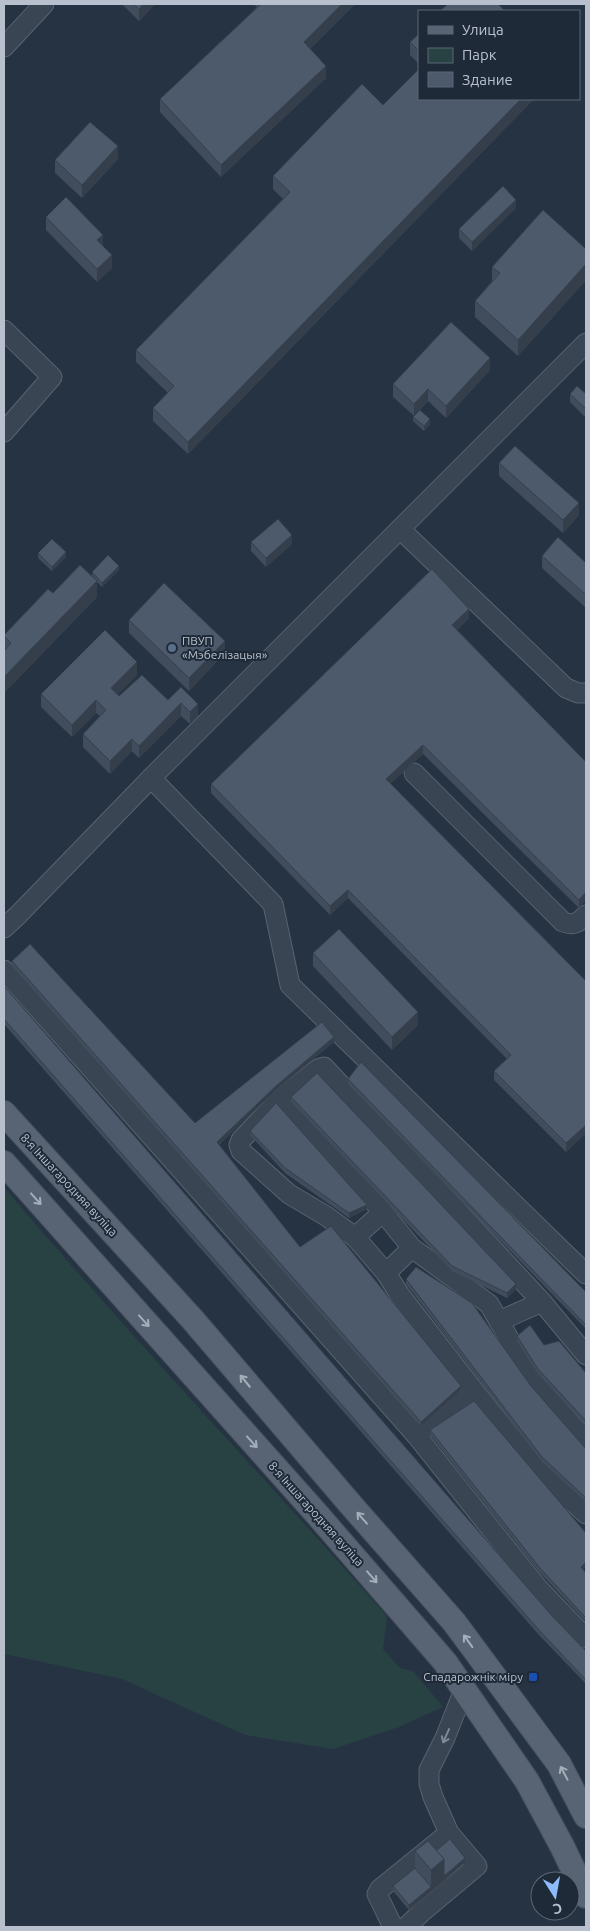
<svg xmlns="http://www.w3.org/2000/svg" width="590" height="1931" font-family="Ubuntu,sans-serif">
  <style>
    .green { fill: #284244 }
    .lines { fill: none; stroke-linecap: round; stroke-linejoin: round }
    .minor-casing { stroke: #596370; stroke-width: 21 }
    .major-casing { stroke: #444e5c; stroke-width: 26 }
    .minor { stroke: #3a4553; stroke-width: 19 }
    .major { stroke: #586473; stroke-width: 24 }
    .wall { fill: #414d5d }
    .shaded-wall { fill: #353f4c }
    .building { fill: #4c5a6c; stroke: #353f4c }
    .oneway { stroke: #a5aebb }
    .oneway2 { stroke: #7f8996 }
    .service-dot { fill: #5c6f8a; stroke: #1f2a38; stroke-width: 2 }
    .transit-dot { fill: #1a4fb4; stroke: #1f2a38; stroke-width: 2 }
    .labels { text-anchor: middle; stroke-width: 4; stroke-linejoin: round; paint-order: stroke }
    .poi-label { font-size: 12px; fill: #b8c0cd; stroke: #1f2a38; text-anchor: start }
    .street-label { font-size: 12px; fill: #b8c0cd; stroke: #1f2a38 }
  </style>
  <rect width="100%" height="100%" fill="#263343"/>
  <!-- green -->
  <path class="green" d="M4 1187C128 1334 260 1473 387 1616L383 1649 400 1668 413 1671 443 1707 399 1727 333 1749 245 1735 122 1679 4 1654Z"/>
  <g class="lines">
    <defs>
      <g id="minor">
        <path d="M4 47 44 4"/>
        <path d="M4 330 52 377 4 432"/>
        <path d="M400 529 566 688 578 693H586"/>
        <path d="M414 773 563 922C574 926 578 923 586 915"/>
        <path d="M151 778 273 904 290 985 586 1274"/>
        <path d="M4 928 18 915 151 778 586 343"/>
        <path d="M4 970 416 1435 538 1588 586 1638"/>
        <path d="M280 1099 383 1212 412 1248 489 1304 535 1384 586 1440"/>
        <path d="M355 1237 383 1212"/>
        <path d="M386 1273 412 1248"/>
        <path d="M499 1321 542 1302"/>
        <path d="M586 1355 542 1302 324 1067 318 1069 280 1099 241 1140 239 1145 241 1151 289 1194 326 1216 355 1237 386 1273 400 1295 475 1392 535 1467 586 1514"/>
        <path d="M416 1435 475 1392"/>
        <path d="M393 1927 377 1894 380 1889 449 1833"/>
        <path d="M406 1927 422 1912 477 1866 449 1833 433 1797 429 1784V1770L445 1738 464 1690"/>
      </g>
      <g id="major">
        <path d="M4 1113 193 1320 351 1505 454 1622 559 1764 586 1816"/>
        <path d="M4 1163 315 1512 445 1662 527 1781 562 1846 586 1896"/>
      </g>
    </defs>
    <!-- minor casing -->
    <use href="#minor" class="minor-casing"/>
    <!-- major casing -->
    <use href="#major" class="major-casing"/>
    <!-- minor -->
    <use href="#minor" class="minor"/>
    <!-- major -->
    <use href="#major" class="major"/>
  </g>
  <!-- wall -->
  <g class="wall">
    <path d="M122 4H155L139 21Z"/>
    <path d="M253 4H355L310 49 326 78 221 177 160 112V99L257 7Z"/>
    <path d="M419 34V64L410 55V42Z"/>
    <path d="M419 99H534L188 454 153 421V408L168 393 136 362V350L283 199 273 189V176L383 105Z"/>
    <path d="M118 159 82 198 55 173V160Z"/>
    <path d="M516 208 472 251 459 238V229Z"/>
    <path d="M46 217 103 246 112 268 97 282 46 230Z"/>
    <path d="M586 249V280L518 356 475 317V301L492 281V267Z"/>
    <path d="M490 370 446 418 428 401 420 410 430 424 424 431 413 421V417L414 416 393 397V384Z"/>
    <path d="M570 394H586V418L570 402Z"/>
    <path d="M499 463 579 515 563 533 499 476Z"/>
    <path d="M251 542 292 544 266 567 251 551Z"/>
    <path d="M38 553 66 557 52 571 38 558Z"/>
    <path d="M542 556 586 563V608L542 568Z"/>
    <path d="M119 570 102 587 97 582V597L4 693V635L53 593 92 576V572Z"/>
    <path d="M469 618 457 630 586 762V900L579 908 423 754 390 784 586 981V1135L585 1134 566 1152 494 1080V1071L507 1059 348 898 330 915 211 793V784Z"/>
    <path d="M129 620 225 653 189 691 129 633Z"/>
    <path d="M137 675 118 694 119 696 168 700 181 687 198 716 190 724 181 716 139 758 132 751 110 774 83 747V734L100 716 96 713 72 737 41 707V694Z"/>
    <path d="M313 953 418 1025 392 1050 313 966Z"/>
    <path d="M12 961 195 1123 334 1042 276 1090 219 1145 300 1247 461 1390 421 1426 12 966Z"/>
    <path d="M4 986 553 1617 586 1651V1684L538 1634 4 1024Z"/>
    <path d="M348 1079 586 1292V1329L348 1084Z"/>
    <path d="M291 1097 516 1289 507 1298 452 1271 291 1102Z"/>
    <path d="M250 1131 367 1209 349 1218 285 1173 250 1135Z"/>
    <path d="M406 1279 531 1386 586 1449V1502L542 1462 406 1284Z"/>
    <path d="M517 1336 544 1345 586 1373V1425L538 1374 517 1341Z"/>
    <path d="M430 1430 586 1533V1566L583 1569 586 1573V1622L540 1573 430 1435Z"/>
    <path d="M415 1851H436L465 1862 409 1910 393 1891V1886L415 1868Z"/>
  </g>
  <!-- shaded-wall -->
  <g class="shaded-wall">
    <path d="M143 4H155L139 21V9Z"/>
    <path d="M342 4H355L304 55V42Z"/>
    <path d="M326 66V78L221 177V165Z"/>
    <path d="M521 99H534L188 454V442Z"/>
    <path d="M118 146V159L82 198V185Z"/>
    <path d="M516 200V208L472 251V242Z"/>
    <path d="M103 235V247L97 240Z"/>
    <path d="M112 255V268L97 282V269Z"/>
    <path d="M586 264V280L518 356V340Z"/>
    <path d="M490 358V370L446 418V406Z"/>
    <path d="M428 389V401L414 416V404Z"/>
    <path d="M430 419V424L424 431V426Z"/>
    <path d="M579 503V515L563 533V520Z"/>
    <path d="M292 535V544L266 567V558Z"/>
    <path d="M66 552V557L52 571V567Z"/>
    <path d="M119 566V570L102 587V583Z"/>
    <path d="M97 581V597L4 693V677Z"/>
    <path d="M469 609V618L452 634V625Z"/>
    <path d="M225 641V653L189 691V678Z"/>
    <path d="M137 662V675L111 701V688Z"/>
    <path d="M96 700V713L72 737V725Z"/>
    <path d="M181 703V716L139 758V746Z"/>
    <path d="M198 704V716L190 724V712Z"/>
    <path d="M132 739V751L110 774V761Z"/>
    <path d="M423 745V754L386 788V779Z"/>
    <path d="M348 890V898L330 915V906Z"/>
    <path d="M586 892V900L579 908V900Z"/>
    <path d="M418 1012V1025L392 1050V1037Z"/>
    <path d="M334 1037V1042L276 1090 217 1147V1142L276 1086Z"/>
    <path d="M585 1126V1134L566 1152V1143Z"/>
    <path d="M367 1205V1209L349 1218V1213Z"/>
    <path d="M516 1284V1289L507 1298V1293Z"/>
    <path d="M461 1386V1390L421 1426V1422Z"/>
    <path d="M586 1562V1566L581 1572V1567Z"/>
    <path d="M465 1858V1862L444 1881V1876Z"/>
    <path d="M444 1859V1881L409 1910V1905L431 1887V1870Z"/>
  </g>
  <!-- building -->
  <g class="building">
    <path d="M134 4H143L139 9Z"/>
    <path d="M261 4H342L304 42 326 66 221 165 160 99Z"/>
    <path d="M448 4H498L505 11H440Z"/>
    <path d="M419 34V51L410 42Z"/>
    <path d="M419 69V99H521L188 442 153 408 174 386 136 350 290 192 273 176 362 84 383 105Z"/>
    <path d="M90 122 118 146 82 185 55 160Z"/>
    <path d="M503 186 516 200 472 242 459 229Z"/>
    <path d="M66 197 103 235 97 240 112 255 97 269 46 217Z"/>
    <path d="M543 210 586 249V264L518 340 475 301 500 273 492 267Z"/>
    <path d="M451 322 490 358 446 406 428 389 414 404 393 384Z"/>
    <path d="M577 386 586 394V409L570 394Z"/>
    <path d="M420 410 430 419 424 426 413 417Z"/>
    <path d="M515 446 579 503 563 520 499 463Z"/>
    <path d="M278 519 292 535 266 558 251 542Z"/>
    <path d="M558 537 586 563V595L542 556Z"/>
    <path d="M52 539 66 552 52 567 38 553Z"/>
    <path d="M108 555 119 566 102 583 92 572Z"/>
    <path d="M80 565 97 581 4 677V651L11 643 4 636V635L48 589 53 593Z"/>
    <path d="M432 569 469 609 452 625 586 762V892L579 900 423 745 386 779 586 981V1127L585 1126 566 1143 494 1071 511 1055 348 890 330 906 211 784Z"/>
    <path d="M164 583 225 641 189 678 129 620Z"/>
    <path d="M105 630 137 662 111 688 119 696 142 675 168 700 181 687 198 704 190 712 181 703 139 746 132 739 110 761 83 734 106 710 96 700 72 725 41 694Z"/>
    <path d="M339 929 418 1012 392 1037 313 953Z"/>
    <path d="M30 944 195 1123 322 1022 334 1037 276 1086 217 1142 300 1247 331 1226 461 1386 421 1422 12 961Z"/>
    <path d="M4 986 553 1617 586 1651V1680L538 1629 4 1019Z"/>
    <path d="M361 1062 586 1292V1325L348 1079Z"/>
    <path d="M317 1073 516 1284 507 1293 452 1266 291 1097Z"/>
    <path d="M276 1103 367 1205 349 1213 285 1168 250 1131Z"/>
    <path d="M416 1267 472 1303 531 1386 586 1449V1498L542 1457 406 1279Z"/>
    <path d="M530 1325 544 1345 559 1341 586 1373V1421L538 1369 517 1336Z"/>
    <path d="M474 1401 586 1533V1562L581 1567 586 1573V1618L540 1568 430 1430Z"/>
    <path d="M450 1839 465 1858 444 1876V1859L436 1851Z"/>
    <path d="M428 1841 444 1859 431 1870 415 1851Z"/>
    <path d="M415 1868 431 1887 409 1905 393 1886Z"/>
  </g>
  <!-- one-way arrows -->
  <defs><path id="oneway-shaft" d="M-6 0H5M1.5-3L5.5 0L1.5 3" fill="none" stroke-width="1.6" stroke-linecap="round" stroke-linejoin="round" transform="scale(1.25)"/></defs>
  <g class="oneway">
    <use href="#oneway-shaft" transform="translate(36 1199) rotate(48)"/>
    <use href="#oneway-shaft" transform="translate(144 1321) rotate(48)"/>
    <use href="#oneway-shaft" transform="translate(245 1381) rotate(-130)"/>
    <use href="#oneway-shaft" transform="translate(252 1442) rotate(48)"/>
    <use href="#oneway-shaft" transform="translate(362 1518) rotate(-131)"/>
    <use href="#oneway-shaft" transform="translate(372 1577) rotate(49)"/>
    <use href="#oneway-shaft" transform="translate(468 1641) rotate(-126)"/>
    <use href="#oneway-shaft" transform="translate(564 1773) rotate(-118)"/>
  </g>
  <use class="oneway2" href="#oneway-shaft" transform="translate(446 1736) rotate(114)"/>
  <!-- markers -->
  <circle class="service-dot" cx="172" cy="648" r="5"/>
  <rect class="transit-dot" x="528" y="1672" width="10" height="10" rx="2.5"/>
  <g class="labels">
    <!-- poi labels -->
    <g class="poi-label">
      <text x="182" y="645">ПВУП<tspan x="182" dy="14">«Мэбелізацыя»</tspan></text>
      <text x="523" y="1681" text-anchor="end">Спадарожнік міру</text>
    </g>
    <!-- street labels -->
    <g class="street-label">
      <text transform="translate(69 1185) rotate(47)" y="4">8-я Іншагародняя вуліца</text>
      <text transform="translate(316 1514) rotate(48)" y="4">8-я Іншагародняя вуліца</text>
    </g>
  </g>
  <!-- border -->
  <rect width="590" height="1931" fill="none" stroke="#b8c0cd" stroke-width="10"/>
  <!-- legend -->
  <rect x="418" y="10" width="162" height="90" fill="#1f2a38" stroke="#5c6674"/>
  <rect x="428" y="26" width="25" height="8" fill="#586473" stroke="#5c6674"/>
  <text x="462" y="35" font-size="15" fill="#b8c0cd">Улица</text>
  <rect x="428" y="48" width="25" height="15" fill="#284244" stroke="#5c6674"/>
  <text x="462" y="60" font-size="15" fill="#b8c0cd">Парк</text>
  <rect x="428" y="72" width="25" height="15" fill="#4c5a6c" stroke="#5c6674"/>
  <text x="462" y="85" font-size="15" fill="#b8c0cd">Здание</text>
  <!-- north arrow -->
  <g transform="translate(555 1896) rotate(169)"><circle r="24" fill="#1f2a38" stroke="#5c6674"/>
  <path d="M0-4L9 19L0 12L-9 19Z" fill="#8ebbfb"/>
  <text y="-8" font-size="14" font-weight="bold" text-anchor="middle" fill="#b8c0cd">С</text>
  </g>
</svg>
